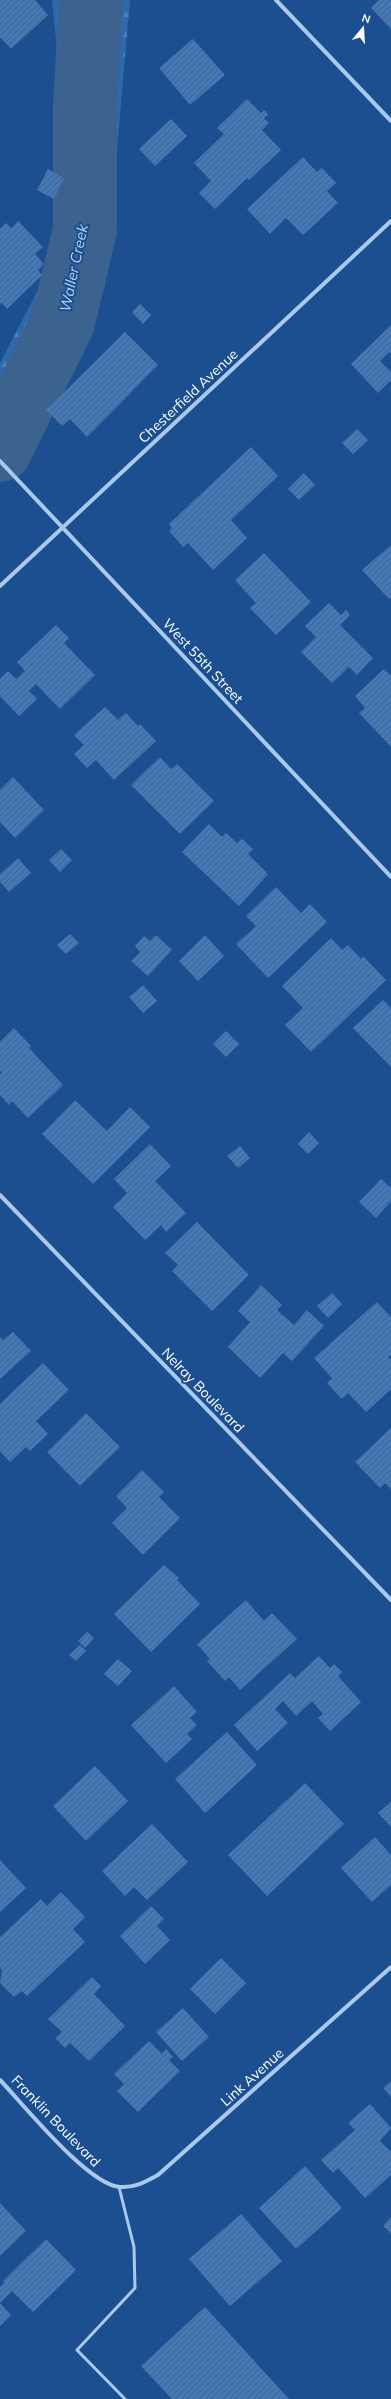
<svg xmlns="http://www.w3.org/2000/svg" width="391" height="2399" font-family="Mulish,sans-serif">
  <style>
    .forest { fill: url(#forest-firs) }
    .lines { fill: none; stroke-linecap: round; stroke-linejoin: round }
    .river { stroke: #3c6290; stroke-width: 64 }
    .building { fill: url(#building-hatch) }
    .service { stroke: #a9c9ee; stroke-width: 3 }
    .minor { stroke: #a9c9ee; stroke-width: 4 }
    .labels { text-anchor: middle; stroke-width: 4; stroke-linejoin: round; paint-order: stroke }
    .street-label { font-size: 14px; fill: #fff; stroke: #1b4f8f }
    .water-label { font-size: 15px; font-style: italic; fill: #b5d3f5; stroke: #1b4f8f }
  </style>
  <defs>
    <pattern id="forest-firs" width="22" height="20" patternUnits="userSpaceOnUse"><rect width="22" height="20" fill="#2e69ad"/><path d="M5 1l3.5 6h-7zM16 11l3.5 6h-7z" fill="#4d80b9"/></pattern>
    <pattern id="building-hatch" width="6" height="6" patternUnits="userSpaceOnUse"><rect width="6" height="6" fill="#4478b7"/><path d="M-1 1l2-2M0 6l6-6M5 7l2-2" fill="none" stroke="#486282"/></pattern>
  </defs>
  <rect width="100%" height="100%" fill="#1b4f8f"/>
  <!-- forest -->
  <path class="forest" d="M52 0H130L105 287 27 442 0 411V363L51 265 70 176Z"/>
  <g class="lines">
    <!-- river -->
    <path class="river" d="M0 450 63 322 85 230V107L91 0"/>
  </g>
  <!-- building -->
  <g class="building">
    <path d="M0 0H35L48 15 11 49 0 37Z"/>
    <path d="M379 0H391V29L371 8Z"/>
    <path d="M193 39 225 75 190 105 159 68Z"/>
    <path d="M247 99 261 113 264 110 268 114 264 118 269 123 262 130 281 150 249 180 247 178 215 209 199 193 211 181 194 163 224 134 217 128Z"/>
    <path d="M171 119 187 136 155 166 139 149Z"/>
    <path d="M303 157 317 172 322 168 336 183 327 191 338 203 303 235 286 218 270 234 247 209Z"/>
    <path d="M48 169 64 178 54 199 37 190Z"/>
    <path d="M18 221 43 247 35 254 44 264 38 270 42 275 7 309 2 303 0 304V229L6 223 11 228Z"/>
    <path d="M140 304 151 315 143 324 132 312Z"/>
    <path d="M391 325V354L389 352 380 361 391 372V380L378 393 351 364Z"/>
    <path d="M125 332 158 365 87 437 70 419 62 426 46 410Z"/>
    <path d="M357 429 368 440 353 454 342 443Z"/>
    <path d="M251 447 278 476 231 520 247 538 213 570 188 543 183 547 169 531 172 528 169 524Z"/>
    <path d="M304 473 315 485 299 500 288 489Z"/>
    <path d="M391 545V597L389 599 362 570Z"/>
    <path d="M264 553 311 602 276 635 250 608 256 603 235 580Z"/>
    <path d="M329 603 341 615 346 610 350 615 340 625 373 658 357 675 349 667 332 683 301 652 316 637 305 626Z"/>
    <path d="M56 625 69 638 64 643 95 675 60 709 36 684 29 691 37 699 19 716 0 696V679L8 671 16 679 25 671 17 662Z"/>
    <path d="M384 669 391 676V747L359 713 365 708 355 696Z"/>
    <path d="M105 707 118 720 126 713 138 726 140 724 156 741 114 780 96 760 87 768 74 754 84 745 74 735Z"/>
    <path d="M160 757 171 769 177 764 214 801 180 834 131 785Z"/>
    <path d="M13 777 44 810 15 838 0 822V790Z"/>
    <path d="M209 824 222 837 226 833 237 843 242 839 253 849 248 854 268 874 239 906 182 852Z"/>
    <path d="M61 849 72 860 60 872 49 860Z"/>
    <path d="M18 858 31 873 9 892 0 882V874Z"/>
    <path d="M276 887 301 913 310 904 327 922 268 978 236 944 256 926 246 916Z"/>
    <path d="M70 934 79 943 66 954 57 945Z"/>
    <path d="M156 935 172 950 148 976 131 961 140 952 135 946 144 936 150 941Z"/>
    <path d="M205 935 224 956 198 981 179 961Z"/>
    <path d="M331 938 342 950 348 945 361 959 363 956 386 980 311 1052 285 1025 303 1008 282 986Z"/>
    <path d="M143 985 157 1001 143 1013 129 997Z"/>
    <path d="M383 1000 391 1008V1067L353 1028Z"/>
    <path d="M14 1028 31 1046 29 1048 63 1085 28 1118 12 1101 9 1105 0 1095V1074L2 1072 0 1071V1042Z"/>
    <path d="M226 1031 239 1044 226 1057 213 1044Z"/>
    <path d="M75 1100 107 1131 130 1107 150 1127 93 1184 42 1134Z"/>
    <path d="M309 1132 319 1143 308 1154 298 1144Z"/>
    <path d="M150 1144 171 1166 155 1181 186 1213 166 1232 161 1225 145 1240 113 1207 127 1193 114 1179Z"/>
    <path d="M240 1146 250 1158 238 1168 227 1156Z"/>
    <path d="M381 1179 391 1188V1201L376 1218 359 1202Z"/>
    <path d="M197 1222 249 1275 212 1311 172 1271 178 1265 165 1253Z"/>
    <path d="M261 1285 282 1305 277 1310 294 1325 307 1310 324 1326 292 1361 283 1353 260 1378 228 1347 250 1322 238 1311Z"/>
    <path d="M332 1293 342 1304 328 1318 317 1306Z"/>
    <path d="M377 1302 391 1317V1355L388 1357 391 1360V1389L366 1412 348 1393 342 1399 327 1383 332 1378 314 1358Z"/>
    <path d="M13 1332 31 1351 0 1379V1337L3 1340Z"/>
    <path d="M43 1363 69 1390 36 1421 48 1434 30 1451 26 1447 10 1462 0 1451V1404Z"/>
    <path d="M86 1413 120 1447 80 1486 47 1452Z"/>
    <path d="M391 1428V1489L385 1483 380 1488 355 1462Z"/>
    <path d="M142 1470 164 1492 159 1497 180 1518 143 1555 112 1523 127 1508 116 1496Z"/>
    <path d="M164 1565 179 1578 177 1580 200 1604 151 1652 114 1614Z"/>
    <path d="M246 1600 264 1621 272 1613 297 1639 240 1690 229 1677 225 1681 207 1661 210 1659 197 1644Z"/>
    <path d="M87 1632 94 1638 85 1648 78 1641Z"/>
    <path d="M80 1645 86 1651 76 1661 69 1655Z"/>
    <path d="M319 1656 330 1668 334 1664 342 1672 338 1676 361 1702 330 1731 318 1718 323 1714 312 1701 296 1716 283 1701 275 1709 288 1723 257 1751 234 1725 290 1673 295 1678Z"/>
    <path d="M118 1659 132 1671 118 1686 104 1674Z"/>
    <path d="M174 1686 197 1712 190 1718 197 1725 187 1734 192 1739 166 1763 131 1725Z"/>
    <path d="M227 1732 257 1765 205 1813 175 1779Z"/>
    <path d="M95 1766 128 1801 86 1841 53 1806Z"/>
    <path d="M305 1783 344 1824 267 1896 228 1855Z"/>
    <path d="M391 1802V1827L378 1813Z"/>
    <path d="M152 1824 188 1862 147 1900 134 1887 125 1896 102 1871Z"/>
    <path d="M375 1837 391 1855V1885L372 1902 341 1868Z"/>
    <path d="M0 1860 26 1888 0 1912Z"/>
    <path d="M61 1892 85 1917 73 1929 85 1942 27 1996 22 1991 14 1997 0 1983 2 1970 0 1968V1937L41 1899 47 1906Z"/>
    <path d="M151 1906 164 1919 157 1926 170 1940 145 1964 120 1936Z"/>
    <path d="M221 1958 246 1983 215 2014 190 1989Z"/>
    <path d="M92 1977 101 1986 94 1994 125 2026 89 2061 70 2043 65 2048 55 2038 62 2032 48 2019Z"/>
    <path d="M183 2008 209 2037 182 2061 156 2032Z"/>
    <path d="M149 2041 162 2054 166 2049 173 2057 169 2060 180 2071 138 2112 117 2091 124 2084 114 2074Z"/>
    <path d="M391 2081V2097L383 2088Z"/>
    <path d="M370 2104 391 2128 380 2141 391 2152V2175L365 2198 338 2168 333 2173 321 2160 355 2130 348 2123Z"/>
    <path d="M305 2166 342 2208 296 2249 259 2208Z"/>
    <path d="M0 2203 26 2231 0 2256Z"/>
    <path d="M241 2214 282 2261 230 2306 189 2259Z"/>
    <path d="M391 2217V2233L383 2226Z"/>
    <path d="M46 2239 76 2270 33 2312 12 2291 0 2303 11 2315 0 2326V2287L5 2282 3 2281Z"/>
    <path d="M205 2307 289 2399H172L141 2366Z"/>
  </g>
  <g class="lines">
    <!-- service -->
    <path class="service" d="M119 2187 134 2247 135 2288 77 2350 125 2399"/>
    <!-- minor -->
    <g class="minor">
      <path d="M276 0 391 121"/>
      <path d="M0 461 391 877"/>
      <path d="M0 586 391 221"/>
      <path d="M0 1195 391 1600"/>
      <path d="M0 2080C24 2105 88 2185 120 2187 135 2188 145 2182 158 2175L391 1967"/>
    </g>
  </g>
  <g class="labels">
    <!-- street labels -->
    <g class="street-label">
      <text transform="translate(188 396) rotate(-43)" y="5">Chesterfield Avenue</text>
      <text transform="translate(203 661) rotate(47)" y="5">West 55th Street</text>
      <text transform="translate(203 1390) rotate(46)" y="5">Nelray Boulevard</text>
      <text transform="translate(252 2077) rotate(-42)" y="5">Link Avenue</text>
      <text transform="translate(56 2121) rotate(46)" y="5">Franklin Boulevard</text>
    </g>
    <!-- water labels -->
    <g class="water-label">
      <text transform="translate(74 268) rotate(-78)" y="5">Waller Creek</text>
    </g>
  </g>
  <!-- north arrow -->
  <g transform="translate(363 28) rotate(18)" stroke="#1b4f8f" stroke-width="3" paint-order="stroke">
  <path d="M0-3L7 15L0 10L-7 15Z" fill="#ffffff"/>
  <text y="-6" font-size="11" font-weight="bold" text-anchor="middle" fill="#ffffff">N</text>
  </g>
</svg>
